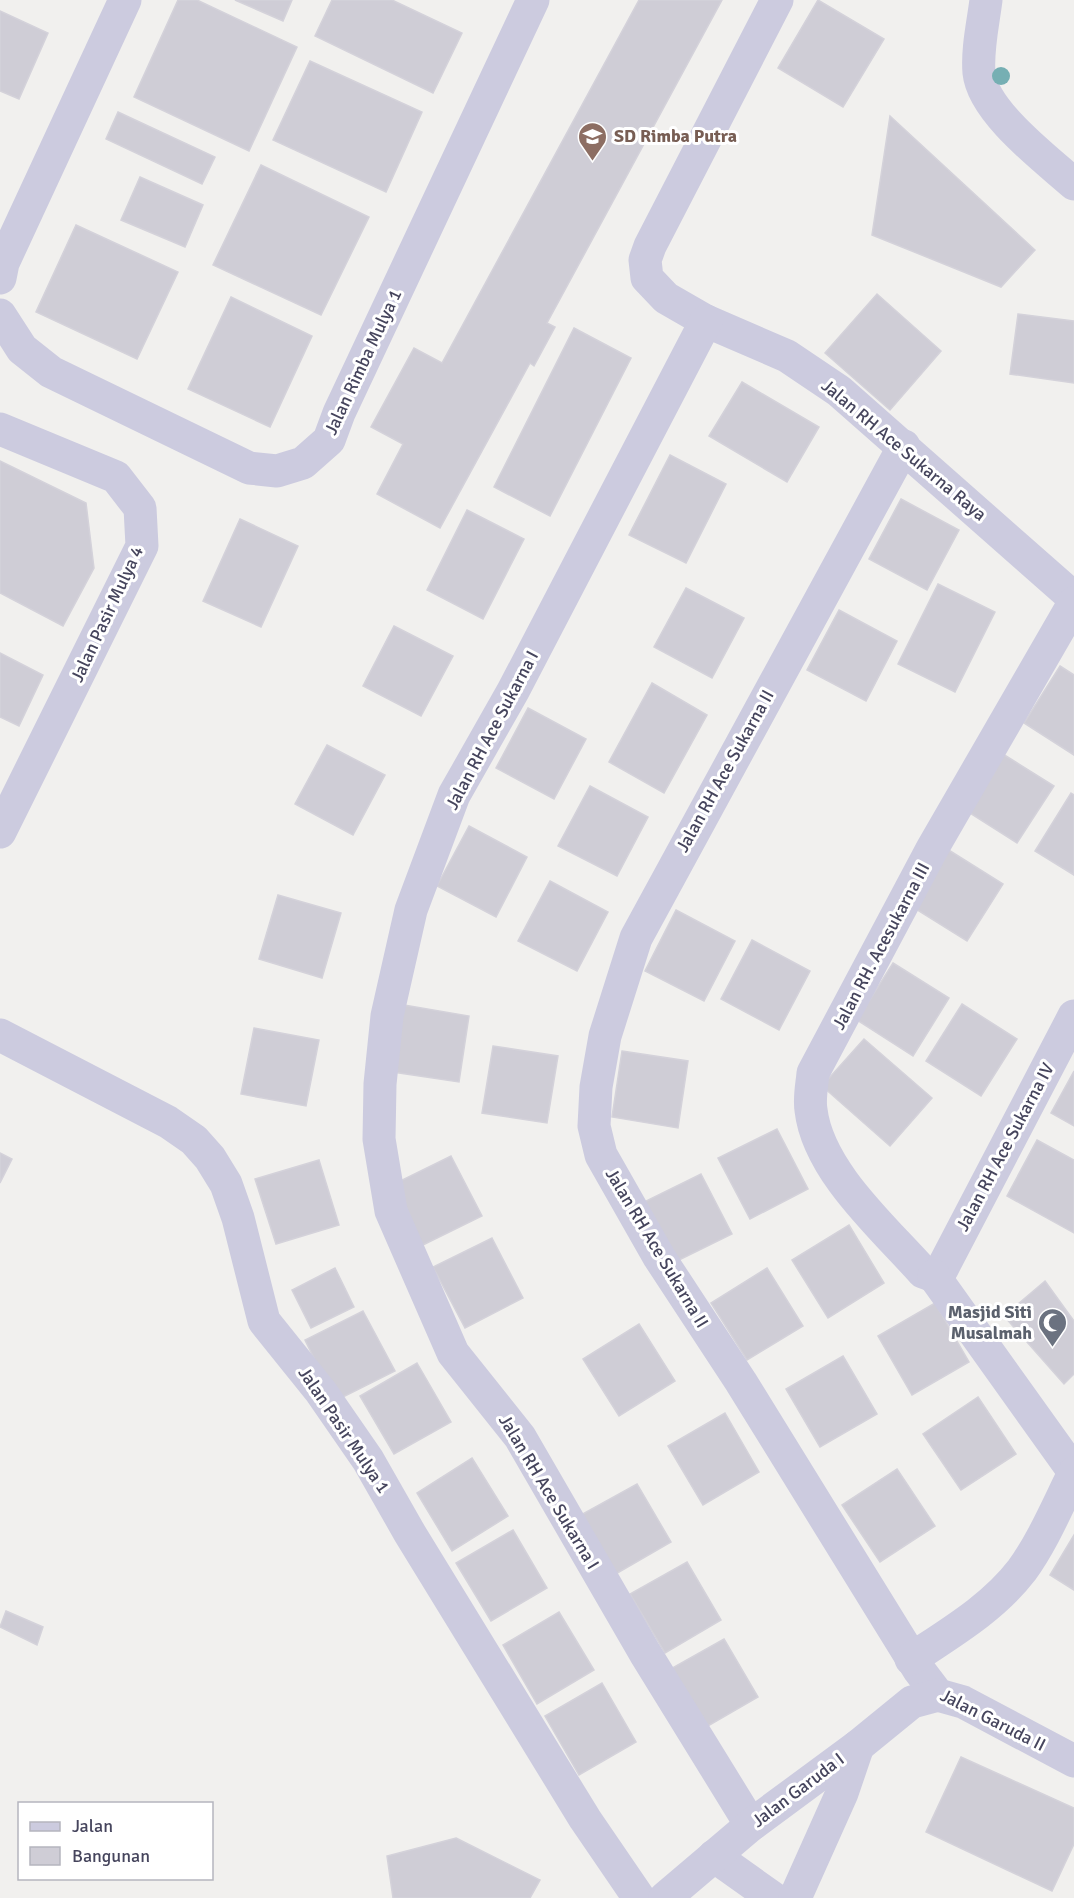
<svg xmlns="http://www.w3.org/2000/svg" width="1074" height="1898" font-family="Signika,sans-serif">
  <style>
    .building { fill: #cfcdd6; stroke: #d4d2da; stroke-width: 1.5 }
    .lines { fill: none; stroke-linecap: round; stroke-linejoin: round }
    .street { stroke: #cccbdf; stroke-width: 33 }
    .tree { fill: #76afb3 }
    .labels { text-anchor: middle; stroke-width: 6; stroke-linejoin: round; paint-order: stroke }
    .education-label { font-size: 18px; font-weight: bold; fill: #785e54; stroke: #fff; text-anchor: start }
    .street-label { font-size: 18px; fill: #46455d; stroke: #fff }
    .worship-label { font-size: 18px; font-weight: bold; fill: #5b616d; stroke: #fff; text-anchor: end }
  </style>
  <rect width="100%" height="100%" fill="#f1f0ee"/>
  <!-- building -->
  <g class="building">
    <path d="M178 0H197L297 47 249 151 134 97Z"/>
    <path d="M235 0H292L283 21Z"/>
    <path d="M332 0H392L462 33 433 93 315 36Z"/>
    <path d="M639 0H722L547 323 555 327 534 366 530 363 440 528 377 494 403 444 371 427 414 348 442 363Z"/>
    <path d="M818 0 884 39 843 107 778 68Z"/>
    <path d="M0 11 48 33 19 99 0 91Z"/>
    <path d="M310 61 422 112 386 192 273 140Z"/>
    <path d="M118 112 215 157 202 184 106 139Z"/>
    <path d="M890 116 1035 250 1001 287 872 235Z"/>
    <path d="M261 165 369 217 321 315 213 265Z"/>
    <path d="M140 177 203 205 185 247 121 220Z"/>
    <path d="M76 225 178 272 137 359 36 312Z"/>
    <path d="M877 294 941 351 890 410 825 353Z"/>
    <path d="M231 297 312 336 270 427 188 389Z"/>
    <path d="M1018 314 1074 321V383L1010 374Z"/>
    <path d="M574 328 631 358 550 516 494 487Z"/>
    <path d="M742 382 819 427 787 482 709 436Z"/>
    <path d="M670 455 726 484 686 563 629 535Z"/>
    <path d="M0 461 86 503 94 568 63 626 0 593Z"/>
    <path d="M901 499 959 530 927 590 869 559Z"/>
    <path d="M467 510 524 539 483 619 427 590Z"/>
    <path d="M240 519 298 546 261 627 203 601Z"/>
    <path d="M938 584 995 612 955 692 898 664Z"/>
    <path d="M686 588 744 618 712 678 654 647Z"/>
    <path d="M839 610 897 641 866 701 807 670Z"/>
    <path d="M394 626 453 656 421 716 363 686Z"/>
    <path d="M0 653 43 675 19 726 0 717Z"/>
    <path d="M1060 666 1074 675V755L1024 723Z"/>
    <path d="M652 683 707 715 664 793 609 762Z"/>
    <path d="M528 708 586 739 554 799 496 768Z"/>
    <path d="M327 745 385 775 353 835 295 804Z"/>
    <path d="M998 751 1054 786 1017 843 962 808Z"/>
    <path d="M590 786 648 817 617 876 558 846Z"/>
    <path d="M1071 793 1074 795V875L1035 851Z"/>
    <path d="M469 826 527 857 496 917 437 886Z"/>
    <path d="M947 849 1003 884 967 941 911 906Z"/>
    <path d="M550 881 608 912 577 971 518 941Z"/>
    <path d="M278 895 341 913 322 978 259 959Z"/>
    <path d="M676 910 735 941 704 1001 645 971Z"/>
    <path d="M752 940 810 971 779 1030 721 999Z"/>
    <path d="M893 963 949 998 913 1056 857 1020Z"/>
    <path d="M962 1004 1017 1039 981 1096 926 1061Z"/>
    <path d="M404 1005 469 1016 459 1082 393 1072Z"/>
    <path d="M254 1028 319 1040 306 1106 241 1094Z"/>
    <path d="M864 1039 932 1098 890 1146 822 1086Z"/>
    <path d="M493 1046 558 1056 547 1123 482 1113Z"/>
    <path d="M622 1051 688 1061 678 1128 612 1117Z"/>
    <path d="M1074 1071V1126L1051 1113Z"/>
    <path d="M777 1129 808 1189 750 1219 718 1158Z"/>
    <path d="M1037 1140 1074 1160V1233L1007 1196Z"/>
    <path d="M0 1153 12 1159 0 1183Z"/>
    <path d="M451 1156 482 1216 423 1245 392 1185Z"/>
    <path d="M319 1160 339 1225 276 1244 255 1179Z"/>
    <path d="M701 1174 732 1234 673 1263 642 1203Z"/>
    <path d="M849 1225 884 1283 828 1318 792 1260Z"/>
    <path d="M492 1238 523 1298 465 1328 433 1267Z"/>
    <path d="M335 1268 354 1307 311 1328 292 1290Z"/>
    <path d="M767 1268 803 1326 747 1360 711 1303Z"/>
    <path d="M1045 1281 1074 1321V1374L1064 1384 1004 1316Z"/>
    <path d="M935 1303 969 1362 912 1395 878 1336Z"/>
    <path d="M363 1311 395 1371 335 1401 305 1340Z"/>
    <path d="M639 1324 675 1381 619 1416 583 1359Z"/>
    <path d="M843 1356 877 1414 820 1447 786 1389Z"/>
    <path d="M417 1363 451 1422 394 1454 360 1396Z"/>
    <path d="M978 1397 1016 1454 961 1490 923 1434Z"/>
    <path d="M725 1413 759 1472 703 1505 668 1446Z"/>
    <path d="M472 1458 508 1516 452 1551 417 1493Z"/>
    <path d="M897 1469 935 1526 880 1562 842 1505Z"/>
    <path d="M637 1484 671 1542 614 1575 579 1516Z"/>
    <path d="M513 1530 547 1588 491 1621 456 1563Z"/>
    <path d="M1074 1535V1590L1050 1575Z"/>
    <path d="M687 1562 721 1620 665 1653 630 1594Z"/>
    <path d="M6 1611 43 1627 37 1645 0 1627Z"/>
    <path d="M559 1612 594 1670 537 1704 503 1645Z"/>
    <path d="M724 1639 758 1697 701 1730 667 1671Z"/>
    <path d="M602 1683 636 1742 579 1775 545 1716Z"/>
    <path d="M961 1757 1074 1808V1844L1052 1891 926 1832Z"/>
    <path d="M456 1838 540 1880 530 1898H393L387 1856Z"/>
  </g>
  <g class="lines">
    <!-- street -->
    <g class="street">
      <path d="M777 0 650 246 645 260 647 278 666 298 706 321 787 356 839 391 1074 598"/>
      <path d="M986 0C983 24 977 49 979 73 983 112 1046 159 1074 184"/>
      <path d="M0 278 3 263 125 0"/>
      <path d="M0 315 22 349 51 372 249 468 277 471 303 463 329 440 339 413 533 0"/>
      <path d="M706 321 513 691 454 795 411 910 387 1016 380 1084 379 1139 391 1211 453 1353 520 1437 645 1653 751 1825"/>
      <path d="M0 429 116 477 140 508 142 546 0 832"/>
      <path d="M904 446 636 938 605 1036 596 1087 594 1126 601 1155 659 1257 741 1382 919 1670 938 1695 963 1702 1074 1761"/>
      <path d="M0 1035 168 1122 194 1140 210 1158 226 1184 238 1218 264 1321 321 1392 368 1460 409 1532 585 1819 639 1898"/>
      <path d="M934 1276 923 1272C884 1228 818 1171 811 1110 809 1098 812 1085 813 1073L932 849 1074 603"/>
      <path d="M934 1276 942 1269 1074 1016"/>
      <path d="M934 1276 1074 1472"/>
      <path d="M911 1659C950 1633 993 1608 1022 1570 1043 1541 1058 1505 1074 1473"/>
      <path d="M714 1856 773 1898"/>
      <path d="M665 1898 751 1825 858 1746 912 1702 938 1695"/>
      <path d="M795 1898 842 1793 858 1746"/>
    </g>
  </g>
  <!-- trees -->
  <circle class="tree" cx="1001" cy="76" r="9"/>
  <!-- icons -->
  <defs>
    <symbol id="school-pin" viewBox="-11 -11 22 30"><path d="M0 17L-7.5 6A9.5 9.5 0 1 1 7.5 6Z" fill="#8d6e63" stroke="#fff"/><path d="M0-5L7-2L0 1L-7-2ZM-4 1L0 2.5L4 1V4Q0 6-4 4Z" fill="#fff"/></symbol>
    <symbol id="mosque-pin" viewBox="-11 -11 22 30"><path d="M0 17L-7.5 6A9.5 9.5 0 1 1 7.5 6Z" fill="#6b7280" stroke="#fff"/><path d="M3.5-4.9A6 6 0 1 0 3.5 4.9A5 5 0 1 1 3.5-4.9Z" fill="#fff"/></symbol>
  </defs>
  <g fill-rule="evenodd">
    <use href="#school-pin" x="576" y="120" width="33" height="45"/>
    <use href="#mosque-pin" x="1036" y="1306" width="33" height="45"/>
  </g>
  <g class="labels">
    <!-- education labels -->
    <g class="education-label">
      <text x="614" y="142">SD Rimba Putra</text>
    </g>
    <!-- street labels -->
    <g class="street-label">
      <text transform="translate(363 362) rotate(-65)" y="6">Jalan Rimba Mulya 1</text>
      <text transform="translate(904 450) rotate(40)" y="6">Jalan RH Ace Sukarna Raya</text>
      <text transform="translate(107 614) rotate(-65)" y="6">Jalan Pasir Mulya 4</text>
      <text transform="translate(492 730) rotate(-62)" y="6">Jalan RH Ace Sukarna I</text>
      <text transform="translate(725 771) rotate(-61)" y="6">Jalan RH Ace Sukarna II</text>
      <text transform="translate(881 946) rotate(-62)" y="6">Jalan RH. Acesukarna III</text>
      <text transform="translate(1005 1147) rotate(-62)" y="6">Jalan RH Ace Sukarna IV</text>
      <text transform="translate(657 1248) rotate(59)" y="6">Jalan RH Ace Sukarna II</text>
      <text transform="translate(344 1430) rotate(56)" y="6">Jalan Pasir Mulya 1</text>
      <text transform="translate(549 1492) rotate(59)" y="6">Jalan RH Ace Sukarna I</text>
      <text transform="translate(993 1720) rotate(27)" y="6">Jalan Garuda II</text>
      <text transform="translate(798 1790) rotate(-37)" y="6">Jalan Garuda I</text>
    </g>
    <!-- worship labels -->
    <g class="worship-label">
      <text x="1032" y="1318">Masjid Siti<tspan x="1032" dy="21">Musalmah</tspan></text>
    </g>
  </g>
  <!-- legend -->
  <rect x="18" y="1802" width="195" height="78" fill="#ffffff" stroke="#b5b5be" stroke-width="1.5"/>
  <rect x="30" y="1822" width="30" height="9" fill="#cccbdf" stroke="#b5b5be" stroke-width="1.5"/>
  <text x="72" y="1832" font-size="18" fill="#46455d">Jalan</text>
  <rect x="30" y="1847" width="30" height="18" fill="#cfcdd6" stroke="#b5b5be" stroke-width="1.5"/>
  <text x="72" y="1862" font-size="18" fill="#46455d">Bangunan</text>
</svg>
